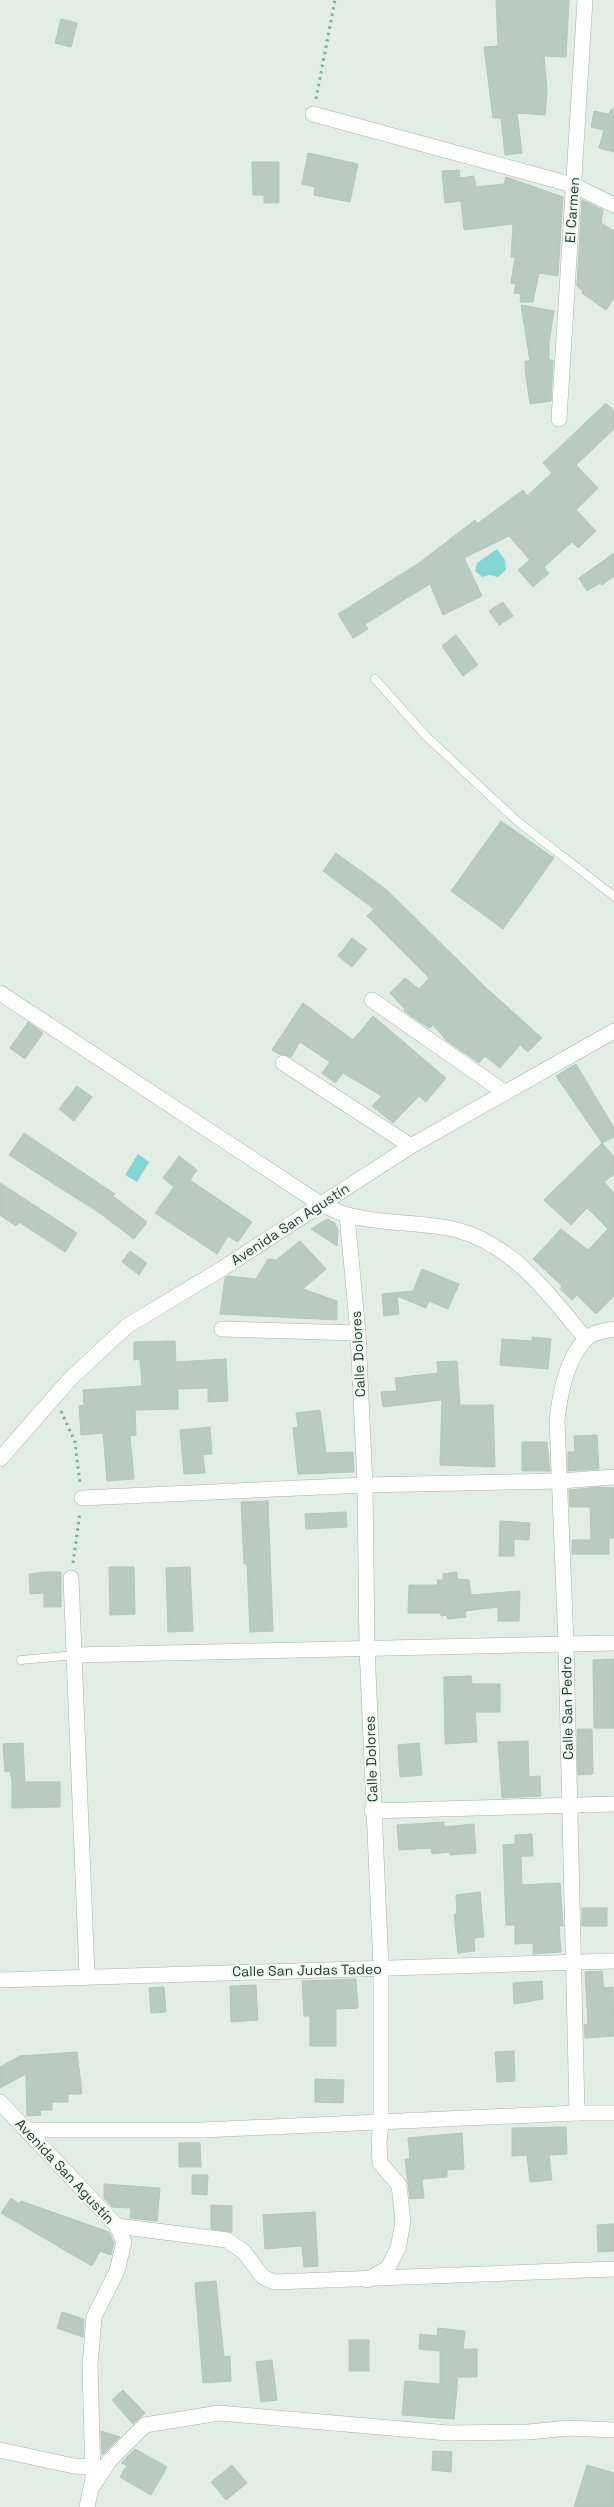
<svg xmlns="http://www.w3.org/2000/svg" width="614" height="2507" font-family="'Space Grotesk',sans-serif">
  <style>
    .water { fill: #84d6d3 }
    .building { fill: #b9cac0; stroke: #b3c7ba }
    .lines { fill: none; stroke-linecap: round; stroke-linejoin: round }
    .lane-casing { stroke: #a3b5ab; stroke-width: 9 }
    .street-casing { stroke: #a3b5ab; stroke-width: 16 }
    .path { stroke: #7fb398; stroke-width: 3; stroke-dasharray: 2.5 4; stroke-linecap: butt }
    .lane { stroke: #fff; stroke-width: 8 }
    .street { stroke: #fff; stroke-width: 15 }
    .labels { text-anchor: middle; stroke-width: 4; stroke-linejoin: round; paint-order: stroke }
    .street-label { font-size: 14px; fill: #203e30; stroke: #f1f9f4 }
  </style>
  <rect width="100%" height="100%" fill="#e1ede5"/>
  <!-- water -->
  <g class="water">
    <path d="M497 549 505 560 506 570 498 577 489 575 482 577 475 571 477 563Z"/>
    <path d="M138 1154 149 1162 137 1182 125 1175Z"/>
  </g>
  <!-- building -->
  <g class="building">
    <path d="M496 0H569L566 57 544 56 547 91 545 115 517 113 522 153 505 155 501 118H493L484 47 498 46Z"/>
    <path d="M61 19 77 23 71 47 55 43Z"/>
    <path d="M611 109H614V152L599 148 604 130 591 127 594 111 609 114Z"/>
    <path d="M308 153 358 164 350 202 314 195 315 187 302 184Z"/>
    <path d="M252 162H279V203H264V195H253Z"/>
    <path d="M459 170 460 178 474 176 476 187 504 184 506 177 563 197 558 276 539 273 533 302H520L521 294 514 293 516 284 511 283 515 257H511L513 224 464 230 461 201 445 203 442 171Z"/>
    <path d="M582 200 603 210 601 223 614 231V298L606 310 582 293 583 291 577 286Z"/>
    <path d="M521 305 554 311 549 342V360H553L551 401 530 404 525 370V361H530Z"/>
    <path d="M606 403 614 411V429L576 465 598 488 576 510 596 531 578 548 572 542 544 567 549 573 533 587 518 570 530 560 509 536 464 558 482 596 443 615 430 584 365 624 368 629 353 638 338 614 419 563 475 520 477 524 523 490 527 496 552 473 543 463Z"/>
    <path d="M614 553V576L602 585 600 583 587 591 579 578Z"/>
    <path d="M503 602 513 616 499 625 489 611Z"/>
    <path d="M456 635 478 665 463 676 442 646Z"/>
    <path d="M501 821 554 858 503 929 451 891Z"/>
    <path d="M336 853 387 890 484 986 542 1038 528 1052 520 1045 500 1068 485 1056 479 1063 446 1040 433 1025 429 1028 404 1011 405 1009 390 993 405 978 419 989 429 978 367 916 374 909 323 871Z"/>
    <path d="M352 938 367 949 352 967 338 956Z"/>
    <path d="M303 1003 353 1040 373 1016 446 1078 426 1102 419 1096 393 1123 372 1106 382 1096 343 1073 335 1083 322 1073 330 1062 300 1042 291 1057 279 1054 272 1050Z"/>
    <path d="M28 1022 43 1033 25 1059 10 1048Z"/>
    <path d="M576 1064 614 1128V1137L602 1143 556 1076Z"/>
    <path d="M77 1086 92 1097 74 1121 59 1109Z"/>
    <path d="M24 1133 115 1194 113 1196 147 1222 134 1239 101 1214 9 1155Z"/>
    <path d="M602 1143 614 1157V1174L604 1182 614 1193V1296L596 1314 577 1295 572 1300 560 1289 562 1286 533 1259 561 1229 588 1250 608 1229 587 1208 571 1225 544 1200Z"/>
    <path d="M179 1156 197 1170 190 1180 252 1222 238 1242 228 1236 217 1254 155 1213 174 1187 163 1178Z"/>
    <path d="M0 1183 77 1233 65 1252 19 1222 16 1226 0 1215Z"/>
    <path d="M327 1219 335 1223 338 1231 337 1246 311 1229Z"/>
    <path d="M300 1241 326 1269 303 1289 337 1301V1320L220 1314 225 1278 228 1276 256 1279 268 1259 276 1260Z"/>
    <path d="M130 1251 147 1263 139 1275 122 1262Z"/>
    <path d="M422 1269 459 1284 448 1309 429 1301 426 1308 397 1296 399 1314 384 1316 382 1294 413 1291Z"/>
    <path d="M532 1337 551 1339 548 1369 500 1365 502 1339 532 1341Z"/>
    <path d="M175 1341 176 1362 226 1359 228 1401 208 1402V1388L178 1389V1409L135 1410 136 1435 130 1436 134 1479 107 1481 103 1433 81 1435 79 1406 84 1405 83 1390 142 1386 140 1359 134 1360V1342Z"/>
    <path d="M457 1361 460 1405H493L495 1467 440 1465 442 1400 383 1407 381 1392 397 1391 395 1378 438 1373 437 1362Z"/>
    <path d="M320 1410 326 1453 353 1452 354 1472 298 1474 293 1428 298 1427 296 1413Z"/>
    <path d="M210 1427 212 1454 203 1455 205 1473 184 1474 180 1430Z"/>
    <path d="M597 1435 599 1469 568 1471V1452H575L574 1436Z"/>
    <path d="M522 1442H547L550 1471H522Z"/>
    <path d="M599 1487 614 1488V1538H609V1554H572V1540H591L590 1507H570L569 1490Z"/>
    <path d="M268 1501 273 1631 250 1632 247 1564H244L241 1502Z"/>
    <path d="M346 1512 347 1527 306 1529 305 1514Z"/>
    <path d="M500 1521 530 1523 529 1540 514 1539V1556H499Z"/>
    <path d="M109 1567H134L135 1614 110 1615Z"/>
    <path d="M190 1567 193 1631 168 1632 166 1568Z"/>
    <path d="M44 1572H61V1607H44V1593L30 1594 29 1574Z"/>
    <path d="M457 1572V1579L469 1580 471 1595 520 1591 519 1621H498V1607L465 1611 466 1617 448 1619 447 1615 441 1616V1613H408L409 1585H438L437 1580H443V1574Z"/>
    <path d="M614 1659V1728H594L593 1660Z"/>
    <path d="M471 1676 472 1684H500V1712H475L477 1742 445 1744 444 1677Z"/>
    <path d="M577 1729H592L593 1774 578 1775Z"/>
    <path d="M528 1741 529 1777 540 1776 541 1796 502 1798 498 1742Z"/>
    <path d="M23 1743 25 1782H60V1807L12 1808V1780L10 1771 5 1772 3 1744Z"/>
    <path d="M419 1743 422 1775 400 1777 398 1745Z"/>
    <path d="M444 1822V1827L474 1824 476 1853 450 1855V1852L432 1854 431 1848 399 1850 397 1825Z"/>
    <path d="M532 1834 533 1856H521L522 1885 560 1883 563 1926H559L561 1952 533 1954V1943L515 1944V1925H506L503 1845 515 1844V1835Z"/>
    <path d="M480 1892 484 1937 474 1938 475 1951 458 1953 454 1914H457L456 1895Z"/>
    <rect x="582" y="1908" width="25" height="18"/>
    <path d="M602 1971 604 1988 613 1987 614 2036 585 2038 584 2025 588 2024 585 1972Z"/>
    <path d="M356 1979 358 2008 336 2009V2046H310V2016H304L302 1981Z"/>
    <path d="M542 1981 543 1999 514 2004 513 1983Z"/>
    <path d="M256 1985 258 2020 231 2022 230 1986Z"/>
    <path d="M164 1987 166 2012 151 2013 149 1988Z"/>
    <path d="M514 2051 515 2081 497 2082 495 2052Z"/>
    <path d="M77 2052 82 2094H68V2102H52V2110H40L41 2115 27 2116 26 2074 0 2088V2067L20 2056Z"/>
    <path d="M315 2079 344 2080 343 2103 315 2102Z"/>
    <path d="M566 2127 567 2154 549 2155 552 2180 530 2182 527 2155 512 2156V2128Z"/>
    <path d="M462 2133 464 2169 447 2170V2177L422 2179 424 2198 410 2199 405 2159H410L408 2138Z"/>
    <path d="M179 2143H200L201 2167H179Z"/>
    <path d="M192 2175H208L207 2195 192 2194Z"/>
    <path d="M104 2184 160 2188 157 2221 130 2218 131 2208 112 2207 104 2198Z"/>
    <path d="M11 2198 19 2204 21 2201 109 2232 114 2243 111 2255 100 2251 92 2266 1 2213Z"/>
    <path d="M211 2205 232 2206V2232L211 2229Z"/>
    <path d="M315 2212 318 2266 304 2267 302 2246 265 2249 263 2215Z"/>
    <path d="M614 2224V2251L598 2252 597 2225Z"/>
    <path d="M216 2281 224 2357 230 2356 231 2381 203 2383 195 2283Z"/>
    <path d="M62 2312 84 2319 83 2337 57 2328Z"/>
    <path d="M438 2328 465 2331 463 2349H477V2377H458L454 2419 402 2415 405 2381 440 2384V2351L419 2349 420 2334 437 2336Z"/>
    <rect x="349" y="2340" width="20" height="31"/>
    <path d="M272 2360 277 2400 261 2402 256 2362Z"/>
    <path d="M123 2390 145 2413 133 2424 112 2400Z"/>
    <path d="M101 2431 120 2437 102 2455Z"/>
    <path d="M135 2449 167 2467 151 2495 120 2477 127 2465 121 2463Z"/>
    <path d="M433 2451 452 2452 451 2472 432 2470Z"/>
    <path d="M232 2465 247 2483 226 2500 211 2482Z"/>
    <path d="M587 2465 614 2473V2507H574Z"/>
  </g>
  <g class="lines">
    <defs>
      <g id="lane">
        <path d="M375 679 426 736 517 821 614 896"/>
        <path d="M21 1660 76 1655"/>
      </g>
      <g id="street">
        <path d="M313 114 573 185 614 205"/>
        <path d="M559 419 585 0"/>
        <path d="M0 993 319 1203C329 1207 338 1213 348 1215 383 1225 422 1221 457 1230 514 1245 550 1296 586 1339"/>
        <path d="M372 1000 504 1092"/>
        <path d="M283 1063 411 1146"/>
        <path d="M347 1215 358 1333 365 1485 367 1648 381 1968V2123L379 2142 380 2163 399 2185 403 2222 398 2248 388 2268 367 2280"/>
        <path d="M222 1329 358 1333"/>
        <path d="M0 1459 70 1379 127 1326 220 1270 411 1146 614 1031"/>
        <path d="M82 1498 365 1485 560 1481 614 1477"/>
        <path d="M71 1578 87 1975"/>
        <path d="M76 1655 614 1643"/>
        <path d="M372 1811 614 1804"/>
        <path d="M0 1980 614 1961"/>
        <path d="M0 2102 117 2226 124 2242 117 2271 94 2317 90 2365 93 2478 87 2507"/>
        <path d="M577 2113 566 1645 557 1420C560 1394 566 1360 585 1340 592 1332 604 1331 614 1329"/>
        <path d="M26 2130H203L577 2113H614"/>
        <path d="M117 2226 227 2240 244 2252 263 2277 274 2282 614 2269"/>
        <path d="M0 2450 74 2466 92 2467"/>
        <path d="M92 2487 110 2460 145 2425 219 2413 448 2433 529 2432 568 2428 614 2430"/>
      </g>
    </defs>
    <!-- lane casing -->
    <use href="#lane" class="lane-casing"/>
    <!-- street casing -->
    <use href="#street" class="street-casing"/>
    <!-- path -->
    <g class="path">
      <path d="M316 99 335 0"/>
      <path d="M61 1411 75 1442 80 1484"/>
      <path d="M73 1563 80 1512"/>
    </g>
    <!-- lane -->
    <use href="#lane" class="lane"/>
    <!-- street -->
    <use href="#street" class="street"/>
  </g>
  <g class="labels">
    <!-- street labels -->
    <g class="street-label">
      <text transform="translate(572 210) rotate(-86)" y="5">El Carmen</text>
      <text transform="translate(290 1224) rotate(-33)" y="5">Avenida San Agustín</text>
      <text transform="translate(358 1354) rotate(-93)" y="5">Calle Dolores</text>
      <text transform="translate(567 1708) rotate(-91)" y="5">Calle San Pedro</text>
      <text transform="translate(371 1759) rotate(-92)" y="5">Calle Dolores</text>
      <text transform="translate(307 1970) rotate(-1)" y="5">Calle San Judas Tadeo</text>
      <text transform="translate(65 2171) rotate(47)" y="5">Avenida San Agustín</text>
    </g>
  </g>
</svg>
